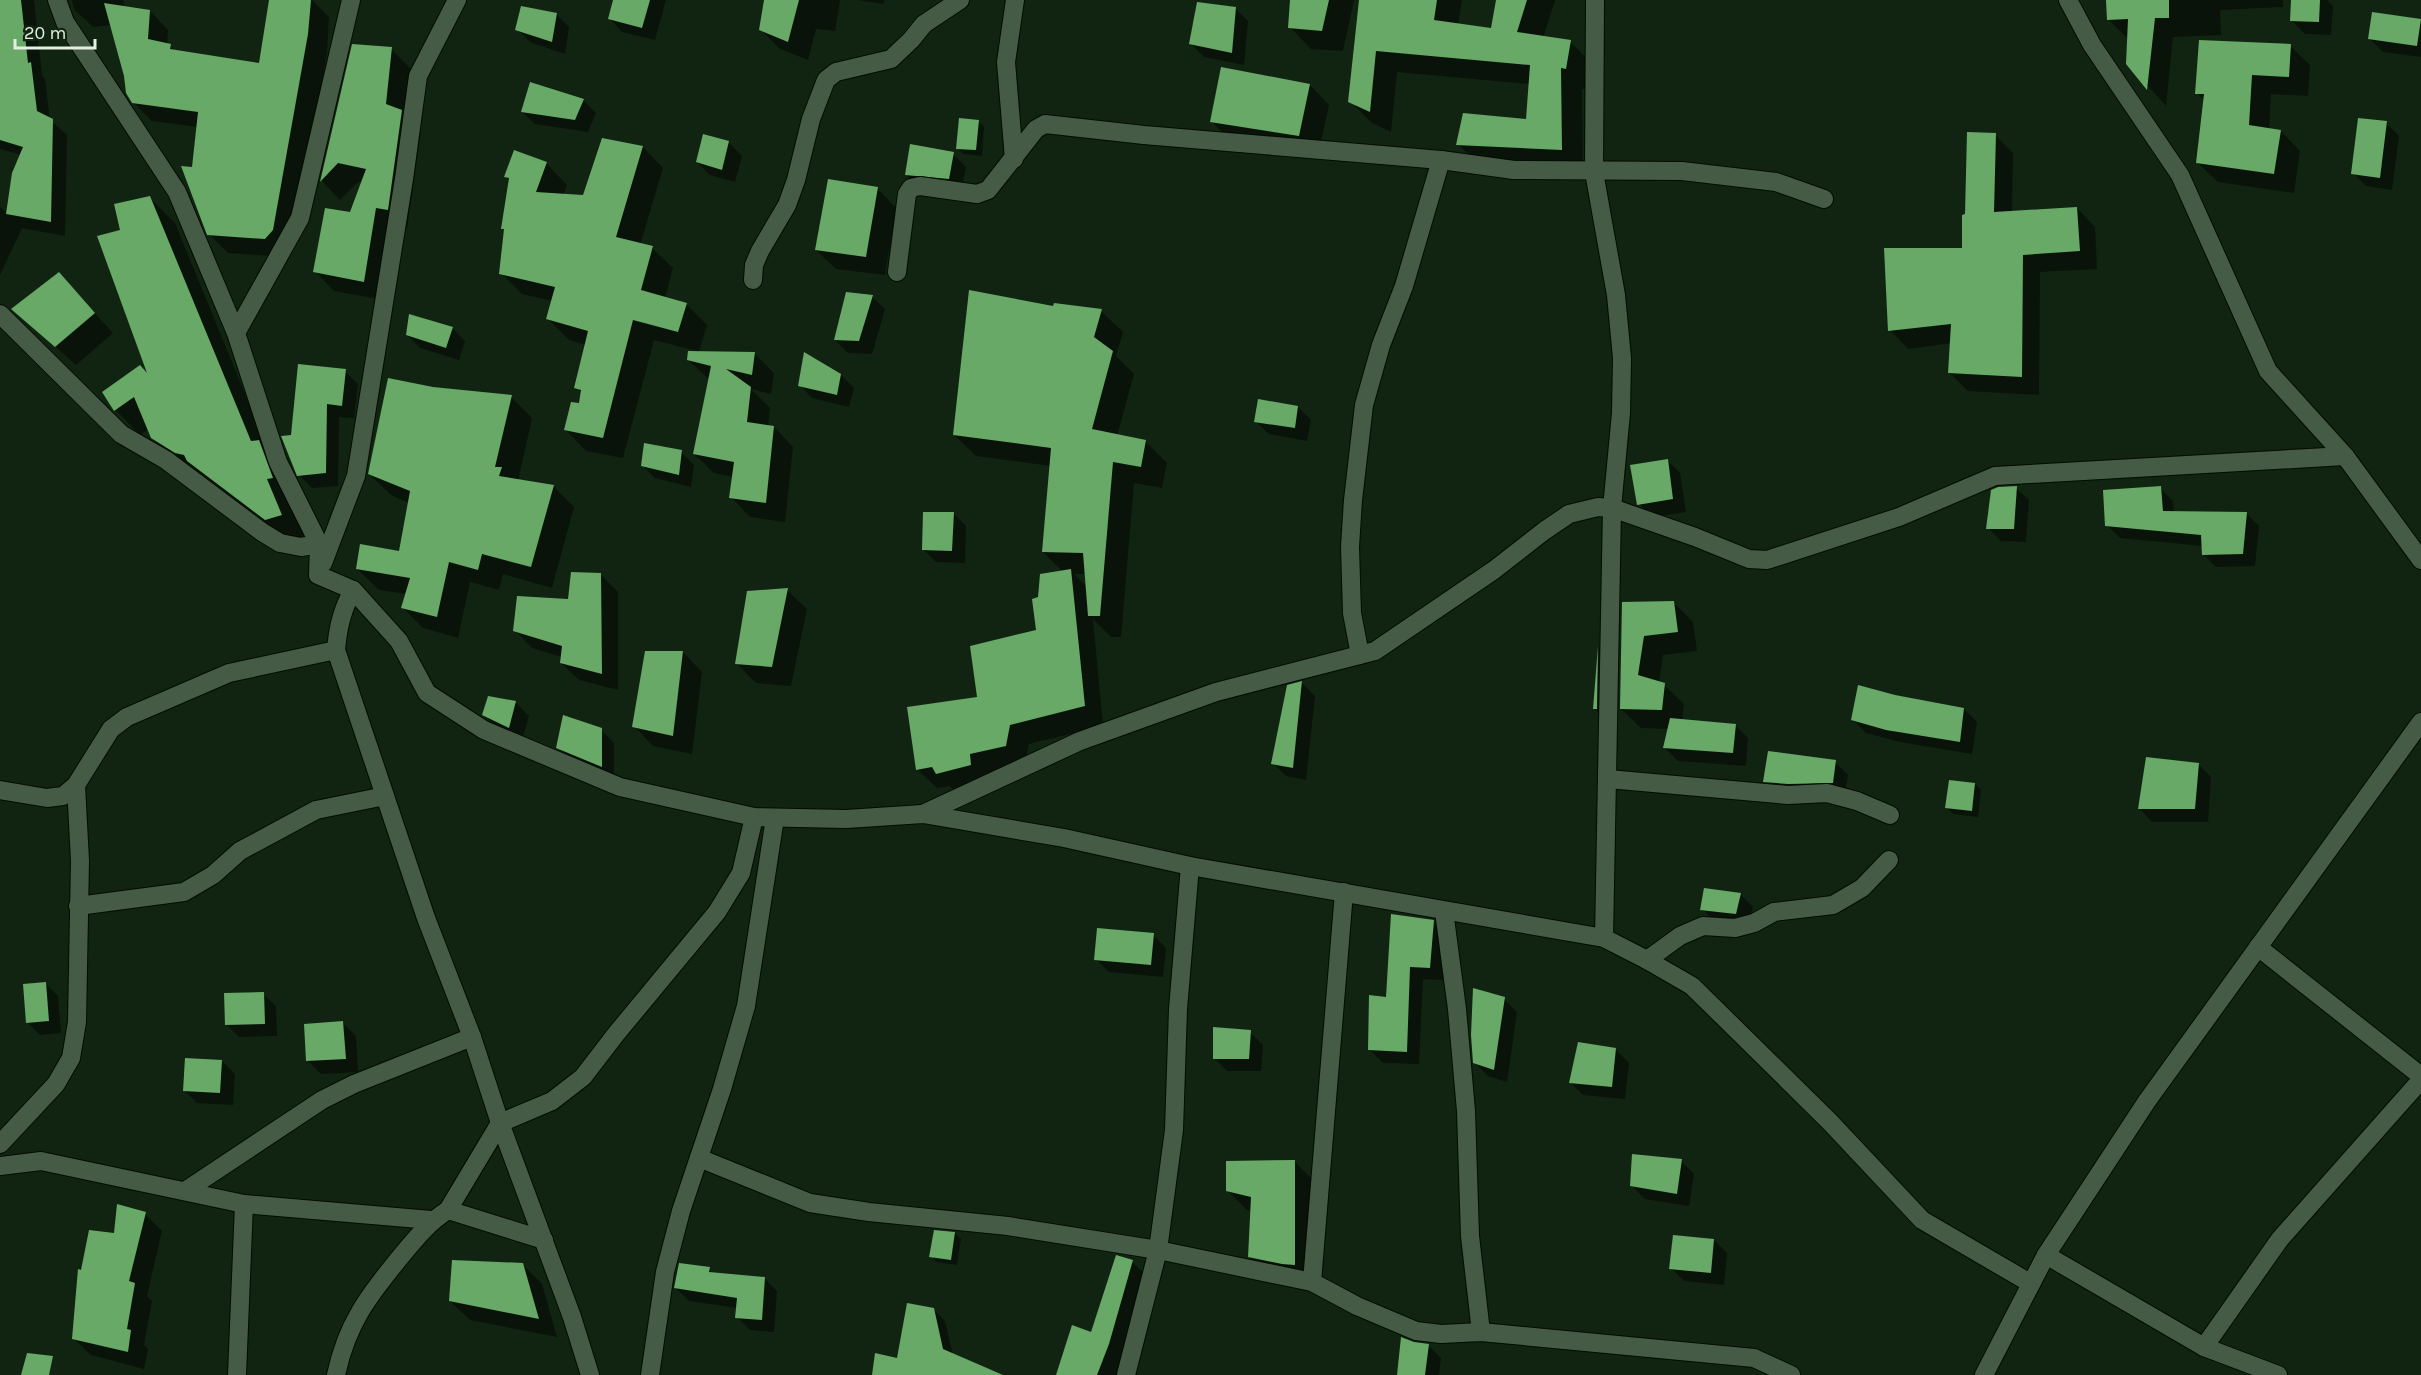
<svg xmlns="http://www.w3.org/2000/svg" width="2421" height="1375" font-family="Karla,sans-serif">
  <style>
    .shadow { fill: #0007; fill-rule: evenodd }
    .building { fill: #68a968 }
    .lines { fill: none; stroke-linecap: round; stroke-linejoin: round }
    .street-casing { stroke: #000d01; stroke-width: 20 }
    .street { stroke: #465b45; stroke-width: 18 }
  </style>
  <rect width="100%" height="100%" fill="#112411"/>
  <!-- shadow -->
  <g class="shadow">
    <path d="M0 0H34L42 75 45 79 50 120 67 135 65 236 22 228 0 275V207L8 213 21 155 0 149Z"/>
    <path d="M72 0H123L124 7 150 11 168 30 167 45 176 51 260 65 271 0H312L329 17 327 53 292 249 284 257 228 253 209 234 198 127 152 121 133 102 112 25 93 27 74 9Z"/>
    <path d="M615 0H666L655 40 622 32 610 19Z"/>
    <path d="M764 0H840L835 31 816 29 808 60 780 49 760 29 765 2Z"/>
    <path d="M857 0H885L883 4Z"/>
    <path d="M1292 0H1354L1343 51 1311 49 1290 27Z"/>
    <path d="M1407 0H1462L1458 25 1492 30 1497 0H1555L1543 38 1570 42 1592 63 1587 89H1582L1583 171 1479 165 1458 144 1527 121 1530 84 1397 72 1391 132 1372 123 1350 101 1360 11Z"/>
    <path d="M2108 0H2283V7L2220 10 2221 35 2173 37 2166 106 2128 63 2127 38 2109 20Z"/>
    <path d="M2293 0H2327L2333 6 2331 35 2305 34 2292 21Z"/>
    <path d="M1235 8 1248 21 1244 65 1204 57 1191 44Z"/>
    <path d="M556 14 569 27 565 54 530 42 517 29Z"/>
    <path d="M2421 21V57L2383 52 2370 39Z"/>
    <path d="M353 46 391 49 410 68 406 116 421 131 407 229 395 227 383 300 334 291 315 271 351 213 362 183 358 182 340 200 322 181Z"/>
    <path d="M2290 46 2310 65 2308 96 2271 94 2269 129 2281 131 2300 151 2294 193 2218 182 2198 163 2205 101 2197 93Z"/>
    <path d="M1310 85 1329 105 1318 155 1231 141 1212 122Z"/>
    <path d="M583 100 596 113 588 132 535 124 522 112Z"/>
    <path d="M978 121 984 127 982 156 963 154 957 148Z"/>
    <path d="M2386 123 2399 136 2392 190 2366 186 2353 173Z"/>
    <path d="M1995 135 2013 153 2012 213 2077 208 2095 227 2097 269 2040 272 2039 395 1968 391 1950 373 1952 343 1908 349 1890 330 1963 249 1967 216Z"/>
    <path d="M704 136 729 143 742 156 735 182 710 175 697 162Z"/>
    <path d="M643 147 663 168 640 245 652 248 673 268 665 298 686 304 707 325 699 352 755 354 774 373 771 394 751 389 770 408 768 427H774L793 447 785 522 750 517 731 497 733 477 714 473 694 454 710 380 688 360 697 351 654 340 623 458 586 451 566 430 580 404 582 393 576 387 586 345 569 340 548 319 552 301 522 294 501 273 506 231 503 228 510 181 506 177 514 152 547 164 567 185 563 196 584 197Z"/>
    <path d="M953 154 966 167 961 191 919 187 906 175Z"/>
    <path d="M877 188 896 208 885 275 836 269 816 250Z"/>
    <path d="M150 198 175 223 305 540 291 544 205 478 178 463 152 438 149 429 140 435 116 410 150 377 122 231Z"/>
    <path d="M59 274 113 333 76 365 14 309Z"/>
    <path d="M872 297 885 309 872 354 848 353 835 340Z"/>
    <path d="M1054 307 1101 311 1123 332 1116 356 1134 374 1117 436 1145 441 1167 463 1162 488 1134 483 1121 637H1111L1093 619 1103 726 1029 744 1025 766 957 793 950 786 937 788 917 769 1037 631 1039 598 1063 572 1043 552 1051 466 976 456 954 435ZM1074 574H1086L1087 587Z"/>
    <path d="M452 328 465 341 459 360 420 348 407 335Z"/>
    <path d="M345 371 358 384 354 418 339 417 338 486 312 488 299 475 292 436Z"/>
    <path d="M841 375 854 388 849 407 812 398 800 385Z"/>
    <path d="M433 388 511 397 532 418 518 481 553 486 574 507 552 588 503 574 499 590 470 582 458 638 423 628 402 607 406 594 379 590 357 569 400 553 409 503 391 495 369 474Z"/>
    <path d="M1298 407 1311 420 1307 441 1269 434 1256 422Z"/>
    <path d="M681 452 694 465 691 487 655 478 642 465Z"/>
    <path d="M1667 460 1680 473 1686 512 1652 517 1639 504Z"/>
    <path d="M2016 488 2029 500 2026 542 2001 541 1988 528Z"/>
    <path d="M2160 488 2173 501 2174 513H2246L2259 526 2255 566 2216 567 2203 554V546L2120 538 2107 525Z"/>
    <path d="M953 513 966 526 965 563 936 562 923 549Z"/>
    <path d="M601 575 618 592V690L579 680 561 663 562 657 532 648 515 630 569 600Z"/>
    <path d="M787 590 807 609 791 686 756 683 737 664Z"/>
    <path d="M1673 602 1693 622 1697 651 1663 655 1659 683 1664 685 1684 704 1682 721 1735 725 1748 738 1746 766 1678 761 1665 748 1669 729 1641 728 1621 709 1623 604Z"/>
    <path d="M1599 649 1617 667 1614 728 1595 709Z"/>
    <path d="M683 652 702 672 692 754 653 746 634 726Z"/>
    <path d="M1302 683 1315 696 1306 780 1286 776 1273 763 1288 687Z"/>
    <path d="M1895 696 1964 709 1977 722 1972 754 1900 742 1866 733 1853 720Z"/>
    <path d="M489 698 516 703 529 716 522 740 497 728 484 715Z"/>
    <path d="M601 730 614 743V779L571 760 558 747Z"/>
    <path d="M1835 762 1848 775 1845 795 1778 794 1765 781Z"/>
    <path d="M2198 764 2211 777 2208 822H2152L2140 809Z"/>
    <path d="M1975 784 1981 790 1978 817 1953 814 1947 808Z"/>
    <path d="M1740 894 1753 907 1748 926 1715 922 1702 909Z"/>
    <path d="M1433 921 1446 934 1443 980 1423 979 1419 1064 1383 1063 1370 1050 1387 999Z"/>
    <path d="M1153 935 1166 948 1163 977 1109 972 1096 959Z"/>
    <path d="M45 983 58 996 61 1033 40 1035 27 1022Z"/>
    <path d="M263 994 276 1006 277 1036 239 1037 226 1024Z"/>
    <path d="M1504 999 1517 1012 1507 1082 1488 1076 1475 1063Z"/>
    <path d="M343 1023 356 1036 358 1072 321 1074 308 1061Z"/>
    <path d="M1250 1032 1263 1045 1261 1071H1227L1214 1058Z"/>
    <path d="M1616 1050 1629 1063 1625 1099 1583 1095 1570 1082Z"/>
    <path d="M222 1061 235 1074 233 1105 197 1103 184 1090Z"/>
    <path d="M1294 1161 1314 1181V1283L1269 1276 1249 1257 1252 1211 1247 1210 1228 1191Z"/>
    <path d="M1681 1161 1694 1174 1689 1206 1645 1199 1632 1186Z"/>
    <path d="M145 1214 162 1231 147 1296 152 1301 144 1345 148 1349 144 1369 91 1355 73 1338 82 1272 115 1235Z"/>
    <path d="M955 1233 961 1239 957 1265 937 1262 931 1256Z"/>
    <path d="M1714 1240 1727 1253 1724 1285 1684 1281 1671 1268Z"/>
    <path d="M1132 1262 1148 1277 1118 1375H1058L1092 1334Z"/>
    <path d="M522 1264 542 1284 557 1337 470 1320 450 1301Z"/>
    <path d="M709 1269 714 1274 764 1278 777 1291 774 1332 750 1330 737 1317 738 1308 689 1301 676 1288Z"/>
    <path d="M933 1309 945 1321 953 1355 999 1375H873L899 1359Z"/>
    <path d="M1414 1344 1428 1345 1441 1358 1439 1375H1398Z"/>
  </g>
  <!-- building -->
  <g class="building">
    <path d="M0 0H21L28 63 31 62 37 111 53 119 51 222 6 214 12 173 23 147 0 140Z"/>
    <path d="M269 0H311L308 34 273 230 265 239 207 235 181 166 192 167 198 112 132 103 126 93 124 76 104 3 150 10 148 39 171 44 170 49 259 63Z"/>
    <path d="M613 0H650L642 28 608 19Z"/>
    <path d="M764 0H799L788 42 759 30Z"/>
    <path d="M1290 0H1329L1322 31 1288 28Z"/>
    <path d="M1359 0H1437L1434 20 1491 28 1496 0H1527L1517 32 1571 40 1566 69 1561 68 1562 150 1456 145 1463 113 1526 119 1530 65 1376 51 1370 112 1348 102Z"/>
    <path d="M2106 0H2169V18H2155L2147 90 2126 64 2128 19 2107 20Z"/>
    <path d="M2291 0H2320L2319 22 2290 21Z"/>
    <path d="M1197 2 1236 7 1232 53 1189 44Z"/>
    <path d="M521 6 557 13 552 42 515 30Z"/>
    <path d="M2372 12 2421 19 2417 46 2368 39Z"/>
    <path d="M2199 40 2291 44 2289 77 2252 75 2249 125 2281 130 2274 174 2196 163 2204 94H2195Z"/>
    <path d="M352 44 392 47 386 104 402 110 388 210 376 208 364 282 313 272 325 208 350 212 366 169 338 163 320 182Z"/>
    <path d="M1221 67 1310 84 1299 136 1210 122Z"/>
    <path d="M530 82 584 99 575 120 521 112Z"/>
    <path d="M959 118 979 120 976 150 956 149Z"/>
    <path d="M2358 118 2387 121 2380 178 2351 174Z"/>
    <path d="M1967 132 1996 133 1994 212 2077 207 2080 251 2023 255 2022 377 1948 373 1951 324 1888 331 1884 248H1962V215L1965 214Z"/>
    <path d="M703 134 729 141 722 170 696 162Z"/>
    <path d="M602 138 643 146 616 237 653 246 641 290 687 303 678 332 633 320 603 438 564 430 571 402 579 403 581 390 574 388 588 331 546 319 555 287 499 274 504 229H501L509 178 504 177 514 150 547 162 536 192 583 195Z"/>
    <path d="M910 144 954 152 949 179 905 175Z"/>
    <path d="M828 179 878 187 866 257 815 250Z"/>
    <path d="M150 196 251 441 259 440 273 478 267 479 282 515 265 520 187 461 184 455 175 453 151 438 134 397 114 411 102 392 140 365 147 373 97 236 120 230 114 204Z"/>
    <path d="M59 272 95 313 55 347 11 309Z"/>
    <path d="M969 290 1053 306 1054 303 1102 309 1094 337 1113 351 1092 429 1146 440 1141 467 1113 462 1100 616H1088L1083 553 1042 552 1051 448 953 435Z"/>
    <path d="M846 292 873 295 859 341 834 340Z"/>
    <path d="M409 314 453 327 446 348 406 335Z"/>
    <path d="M688 351 755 352 752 375 726 369 751 387 747 422 774 426 766 503 729 498 734 462 693 454 711 366 687 360Z"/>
    <path d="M804 352 841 374 837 395 798 386Z"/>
    <path d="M298 364 346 369 342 406 327 404 326 473 297 476 281 436 291 435Z"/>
    <path d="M388 378 433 387 512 395 495 467H502L499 476 554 485 531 567 482 554 478 570 449 562 437 617 401 608 410 578 356 569 360 544 399 551 410 491 368 474Z"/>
    <path d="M1258 399 1298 406 1295 428 1254 422Z"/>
    <path d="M644 443 682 450 679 475 641 466Z"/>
    <path d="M1668 459 1673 499 1637 505 1630 465Z"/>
    <path d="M2017 486 2014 529H1986L1991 490 1998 487Z"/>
    <path d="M2161 486 2163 511 2247 512 2243 554 2202 555 2201 535 2105 526 2103 490Z"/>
    <path d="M923 512H954L952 551 922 550Z"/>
    <path d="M1071 569 1085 706 1010 725 1006 746 970 754 971 765 936 774 932 767 916 770 907 707 977 697 970 646 1036 630 1032 599 1038 597 1040 574Z"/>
    <path d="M571 572 601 573 602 674 560 663 562 646 513 631 517 596 568 599Z"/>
    <path d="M788 588 772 667 735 664 747 591Z"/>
    <path d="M1674 601 1678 632 1644 636 1638 675 1665 683 1662 710 1620 709 1622 602Z"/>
    <path d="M1598 646 1597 709H1593Z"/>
    <path d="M645 651H683L673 736 632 727Z"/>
    <path d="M1302 681 1293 768 1271 764 1287 685Z"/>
    <path d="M1858 685 1895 695 1964 708 1960 742 1886 730 1851 720Z"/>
    <path d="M488 696 516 701 509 728 482 715Z"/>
    <path d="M563 715 602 728V767L556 748Z"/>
    <path d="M1670 718 1736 724 1733 753 1663 748Z"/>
    <path d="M1768 751 1836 760 1833 783 1788 784 1763 782Z"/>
    <path d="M2146 757 2199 763 2195 809H2138Z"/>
    <path d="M1949 780 1975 783 1972 811 1945 808Z"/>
    <path d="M1704 888 1741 893 1736 914 1700 910Z"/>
    <path d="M1391 914 1434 920 1430 968 1410 967 1407 1052 1368 1050 1369 995 1386 997Z"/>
    <path d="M1097 928 1154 933 1151 965 1094 960Z"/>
    <path d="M46 982 49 1021 26 1023 23 984Z"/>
    <path d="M1473 988 1505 997 1494 1070 1473 1063 1471 1035Z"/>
    <path d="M264 992 265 1024 225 1025 224 993Z"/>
    <path d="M343 1021 346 1059 306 1061 304 1024Z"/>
    <path d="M1213 1027 1251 1030 1249 1059H1213Z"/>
    <path d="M1578 1042 1616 1048 1612 1087 1569 1083Z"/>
    <path d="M185 1058 222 1060 220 1093 183 1091Z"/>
    <path d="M1632 1154 1682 1159 1677 1194 1630 1186Z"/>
    <path d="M1295 1160V1265L1282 1264 1248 1257 1251 1197 1226 1191V1161Z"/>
    <path d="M117 1204 146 1212 129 1281 135 1283 127 1329 131 1330 128 1352 72 1339 78 1269 81 1270 89 1230 114 1233Z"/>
    <path d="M934 1230 955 1232 951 1260 929 1257Z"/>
    <path d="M1673 1235 1714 1239 1711 1273 1669 1269Z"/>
    <path d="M1116 1255 1133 1260 1109 1344 1097 1375H1056L1072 1325 1091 1332Z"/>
    <path d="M452 1260 523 1263 539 1319 449 1301Z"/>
    <path d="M679 1263 710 1267 709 1272 765 1277 762 1320 735 1318 737 1298 674 1288Z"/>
    <path d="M907 1303 934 1308 943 1349 1003 1375H872L875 1353 897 1358Z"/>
    <path d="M1401 1337 1414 1342 1429 1344 1425 1375H1397Z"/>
    <path d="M27 1353 53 1356 49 1375H21Z"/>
  </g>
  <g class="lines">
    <defs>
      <g id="street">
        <path d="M57 0 65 22 177 192 236 333 278 462 319 544 318 575 353 590 399 641 427 693 484 730 620 787 754 817 846 819 923 814 1064 838 1190 866 1604 938 1647 960 1692 986 1830 1122 1922 1220 2030 1283"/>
        <path d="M1595 0 1594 172 1616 295 1622 358 1621 413 1612 508 1604 938"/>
        <path d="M2068 0 2092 45 2180 175 2268 371 2345 456 2421 560"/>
        <path d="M1014 159 1006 62 1015 0"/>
        <path d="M897 272 907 194 911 188 920 186 977 194 988 190 1036 129 1045 124 1144 135 1441 160 1514 170 1682 171 1776 182 1824 199"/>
        <path d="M753 280 754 265 760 251 787 205 796 180 811 119 826 80 836 72 891 59 911 40 924 24 960 0"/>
        <path d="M0 314 121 434 166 460 262 532 280 543 301 547 319 544"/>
        <path d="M236 333 300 218 351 0"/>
        <path d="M323 563 356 476 404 179 418 76 457 0"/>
        <path d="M353 590C342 610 338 627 336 650L426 918 472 1037 500 1123 572 1317 590 1375"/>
        <path d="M1360 655 1352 613 1350 547 1353 500 1364 405 1381 345 1404 286 1441 160"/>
        <path d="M1608 779 1788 795 1827 793 1857 801 1890 815"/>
        <path d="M0 790 47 798 63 796 76 785 111 729 127 717 229 673 336 650"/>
        <path d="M923 814 1080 741 1216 692 1375 651 1494 570 1544 531 1569 514 1598 507 1612 508 1695 537 1749 559 1767 560 1899 517 1995 476 2345 456"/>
        <path d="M78 906 184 892 213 875 240 851 316 810 385 796"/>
        <path d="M1444 911 1457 1009 1466 1111 1470 1236 1481 1332"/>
        <path d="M2258 947 2421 1076"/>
        <path d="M1647 960 1680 936 1703 926 1735 928 1754 923 1774 912 1833 905 1862 888 1889 860"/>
        <path d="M0 1144 56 1084 71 1058 77 1022 80 861 76 785"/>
        <path d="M699 1158 810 1203 869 1212 1008 1226 1158 1250 1312 1282 1357 1306 1416 1331 1441 1334 1481 1332 1754 1358 1791 1375"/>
        <path d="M0 1166 41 1161 244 1204 431 1220"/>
        <path d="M185 1191 322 1100 354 1084 472 1037"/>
        <path d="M448 1210 500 1123 552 1101 583 1077 616 1034 717 912 741 873 754 817"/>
        <path d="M2046 1255 2204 1347 2278 1375"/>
        <path d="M1312 1282 1344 892"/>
        <path d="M2204 1347 2280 1239 2421 1080"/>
        <path d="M237 1375 244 1204"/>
        <path d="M336 1375C347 1323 369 1295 402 1255 416 1238 429 1222 448 1210L544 1240"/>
        <path d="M650 1375 665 1272 681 1211 722 1089 746 1006 775 818"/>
        <path d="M1126 1375 1158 1250 1174 1130 1178 1009 1190 866"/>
        <path d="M1984 1375 2046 1255 2147 1101 2421 722"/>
      </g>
    </defs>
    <!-- street casing -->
    <use href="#street" class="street-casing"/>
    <!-- street -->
    <use href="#street" class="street"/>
  </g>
  <!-- scale -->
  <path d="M15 39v9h80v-9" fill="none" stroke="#e2efe2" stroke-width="3"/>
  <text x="24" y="39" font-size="18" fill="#e2efe2" stroke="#112411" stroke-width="4.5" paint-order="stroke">20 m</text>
</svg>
